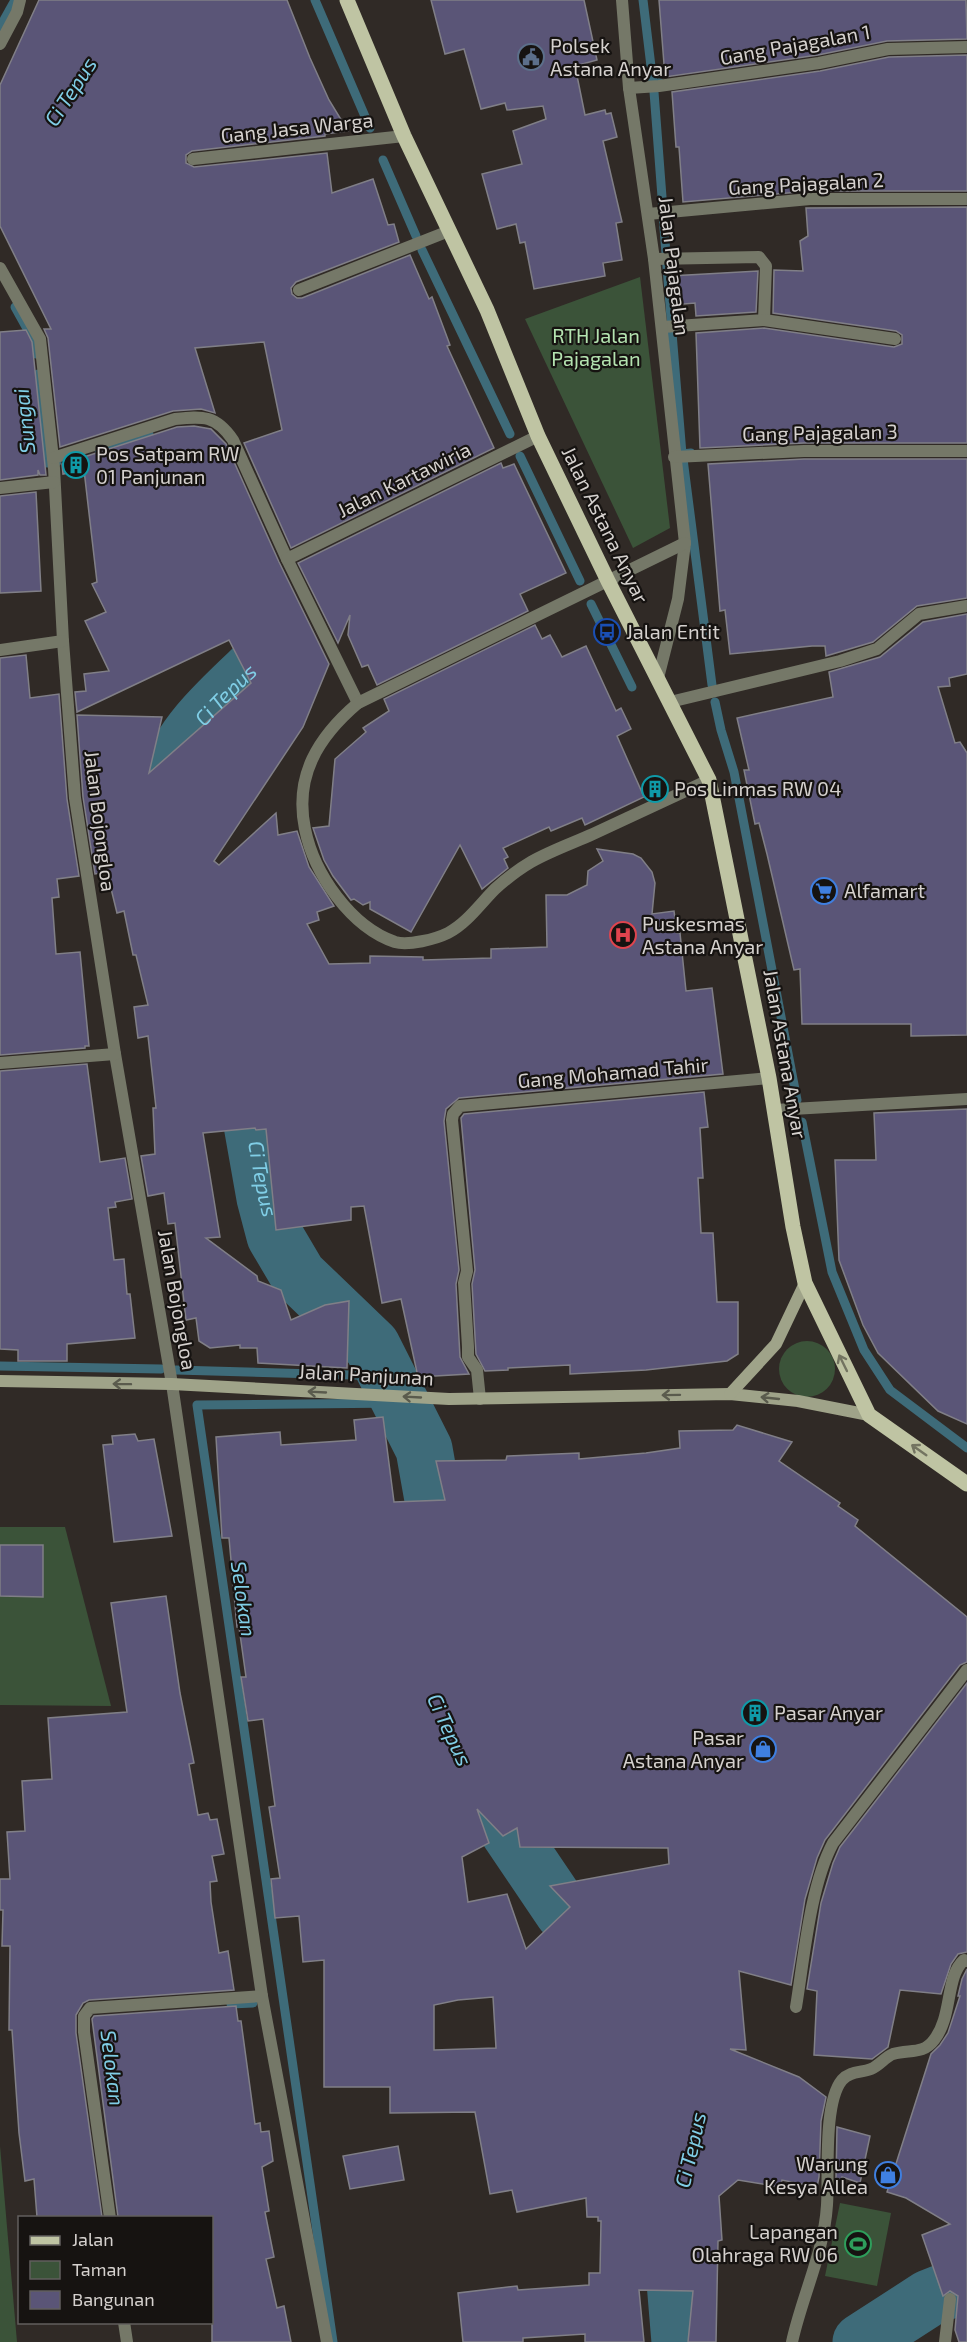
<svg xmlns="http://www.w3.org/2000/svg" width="967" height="2342" font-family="'Exo 2',sans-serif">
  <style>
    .green { fill: #3b5339 }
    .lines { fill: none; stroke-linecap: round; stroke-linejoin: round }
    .stream { stroke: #3e6b79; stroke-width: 9 }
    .river { stroke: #3e6b79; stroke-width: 57 }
    .building { fill: #5a5577; stroke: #807f87; stroke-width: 1.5; fill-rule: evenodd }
    .lane { stroke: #757868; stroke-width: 12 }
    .street { stroke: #757868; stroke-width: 12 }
    .secondary { stroke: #9fa389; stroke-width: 12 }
    .primary { stroke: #bfc4a3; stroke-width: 15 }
    .oneway { stroke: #737461 }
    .oneway2 { stroke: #5a5b4d }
    .labels { text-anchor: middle; stroke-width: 4.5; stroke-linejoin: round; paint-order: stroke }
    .street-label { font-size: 20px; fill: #d5d1ce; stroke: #161311 }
    .poi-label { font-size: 20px; fill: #d5d1ce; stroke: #161311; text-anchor: start }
    .park-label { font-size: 20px; fill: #b4e3b0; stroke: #161311 }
    .water-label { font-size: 21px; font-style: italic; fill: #80cee6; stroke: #161311 }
  </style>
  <rect width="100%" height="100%" fill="#302a26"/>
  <!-- green -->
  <g class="green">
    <path d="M640 277 670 528 633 548 525 319Z"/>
    <circle cx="807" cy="1369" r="28"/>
    <path d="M0 1527H65L111 1706 0 1705Z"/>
    <path d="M0 2146 17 2342H0Z"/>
    <path d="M840 2203 891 2213 877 2286 825 2276Z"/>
  </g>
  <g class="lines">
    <!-- stream -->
    <g class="stream">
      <path d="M315 0 370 128"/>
      <path d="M643 0 653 83H660"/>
      <path d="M0 27 14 2"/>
      <path d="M654 92 663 210"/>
      <path d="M383 160 416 236"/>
      <path d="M663 215 672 331"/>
      <path d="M422 250 510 434"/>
      <path d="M15 307 35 343 36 354"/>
      <path d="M672 333 682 454 691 453"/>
      <path d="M38 374 47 463 57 462"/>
      <path d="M99 450 149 434"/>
      <path d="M520 456 580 581"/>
      <path d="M683 459 712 685"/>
      <path d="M591 604 632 687"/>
      <path d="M715 702 721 730 734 772 797 1100"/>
      <path d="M802 1122 832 1272 864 1350 890 1390 967 1448"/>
      <path d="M0 1366 161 1369"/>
      <path d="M176 1370 387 1376"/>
      <path d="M231 2004 253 2003"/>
      <path d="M333 2342 197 1405 401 1403"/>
    </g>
    <!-- river -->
    <g class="river">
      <path id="s1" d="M169 812C169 802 167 789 169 779 176 734 236 686 267 655 271 637 268 623 258 608"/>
      <path id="s2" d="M239 1051 265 1198 275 1236 298 1275 372 1346 424 1449 447 1578"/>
      <path d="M465 1767 563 1912 625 1964"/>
      <path d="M676 2212 671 2234 680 2342"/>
      <path d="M861 2342 929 2298 967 2283"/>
    </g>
  </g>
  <!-- building -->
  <g class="building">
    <path d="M39 0H287L310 58 329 100 348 131 325 134V136L192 151 186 155V163L194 167 327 153 332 193 373 179 388 225 394 224 399 242 296 282 291 288 292 294 297 298H302L410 255 429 299 432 297 450 345 447 346 494 448 291 548 244 443 282 430 264 342 195 348 215 413 201 409 173 411 60 447 48 338 44 329H51L0 226V85Z"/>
    <path d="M431 0H584L597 60 575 66 585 115 605 110 606 114 611 113 617 137 603 141 622 222 616 223 622 260 603 263 605 276 534 289 525 242 520 243 516 224 497 229 482 174 522 164 513 131 546 119 543 106 507 110 505 103 481 109 464 49 445 54Z"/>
    <path d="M659 0H966L967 39 887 41 818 55 665 77Z"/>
    <path d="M967 55V191H810L683 202 679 147H676L672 92 820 71 889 57Z"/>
    <path d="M967 207V443H804L700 448 696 333 764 328 894 347 902 344V335L896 331 773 313 774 270 803 271 800 241 808 236 806 208Z"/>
    <path d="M758 271 756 312 696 316 695 303 672 305 670 276Z"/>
    <path d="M26 330 32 342 46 475H40L38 470V475L0 480V332Z"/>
    <path d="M194 426 211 429 226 444 279 562 329 664 303 727 214 861 219 865 276 813 278 835 297 831 309 867 334 906 317 912 319 920 307 924 329 964 370 963V956L423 957V960L491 958V949L547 947 546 895H567L587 885 588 871 603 861 597 849 633 854 641 858 652 872 655 883 652 914 674 911 677 933H680L686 991 712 988 723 1074 459 1098 446 1109 444 1121 459 1270 456 1284 460 1357 469 1374 418 1377 401 1299 382 1303 364 1206 351 1207V1220L276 1230 266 1129 256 1130 255 1128 203 1133 220 1237 206 1238 257 1276 258 1281 281 1290 291 1320 325 1305 349 1301 347 1368 258 1363 257 1348H240V1345L210 1348 199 1341 196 1318 186 1320 175 1223 168 1224 164 1193 148 1196 141 1156 155 1154 153 1108H156L148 1036 138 1038 134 1007 148 1005 136 955H133L124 911 117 913 107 872 95 874 83 797 77 715 162 717 149 773 251 683 229 640 77 712 75 692 86 691 84 674 109 671 85 621 106 612 92 584 97 582 84 470 63 474 62 464 177 427Z"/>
    <path d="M804 459H967V598L917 606 873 642 826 656 825 646H812L730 654 725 610 720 611 708 464Z"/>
    <path d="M501 463 503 468 514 464 566 573 520 594 528 611 377 685 368 665 362 667 348 635 350 615 338 643 298 563Z"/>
    <path d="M36 492 41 591 0 593V496Z"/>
    <path d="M967 614V674L949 678 950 686 938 687 955 743 960 742 967 753V1035L911 1036V1024H802L800 969 794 970 767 854 759 823 755 824 744 770H749L737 718 833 697 829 672 880 657 923 622Z"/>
    <path d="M535 625 542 639 550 635 562 657 586 646 616 711 621 708 631 729 617 736 644 797 585 825 582 818 551 831 549 827 503 848 508 857 504 859 508 868 482 889 460 845 411 932 370 909V902L363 905 354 899 351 900 333 876 324 860 313 828 329 826 335 759 366 732 363 728 389 711 384 699Z"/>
    <path d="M26 655 30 698 59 694 67 799 79 876 57 879 59 897 52 898 56 954 80 952 89 1046H85V1048L0 1055V658Z"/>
    <path d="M87 1064 100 1162 125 1158 132 1199 115 1202 116 1207 108 1208 114 1260 124 1259 127 1294H130L135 1338 67 1344V1361H18V1350L0 1349V1071Z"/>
    <path d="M704 1092 708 1127 700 1128 703 1178H698L701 1233H713L717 1302H738V1354L727 1361 646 1370 570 1374V1365L508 1368V1370L485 1371 476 1354 472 1284 475 1270 461 1118 464 1114Z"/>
    <path d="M967 1109V1424L938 1411 878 1353 863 1325 839 1260 835 1160H876L874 1113Z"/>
    <path d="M383 1417 394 1502 445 1500 436 1461 506 1460 507 1456 579 1453V1459L646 1453 680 1448 679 1431 733 1430 737 1425 792 1442 779 1461 840 1503 838 1506 858 1520 855 1526 967 1617V1662L960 1665 825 1840 817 1858 805 1899 791 1985 739 1971 746 2050 730 2049 799 2077 826 2097 821 2121 819 2177 817 2187 782 2180 780 2187 738 2180 719 2196 722 2240 718 2241 716 2342H688L693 2291 639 2290 644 2342H585V2334L523 2338V2342H463L458 2293 517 2286 518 2290 589 2285V2273H600L601 2221H598V2217H587L586 2198 517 2212 512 2190 490 2194 475 2112 390 2113V2087H324V1960L303 1962 299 1916 275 1918 271 1879 280 1878 269 1807 275 1806 263 1719 248 1721 241 1677H246L239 1627H237L229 1538H222L216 1437 280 1432 281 1445 356 1440 354 1420ZM477 1809 503 1836 517 1828 520 1847 668 1848 669 1864 550 1886 570 1907 526 1949 507 1894 468 1902 462 1857 489 1843ZM493 1997 496 2048 434 2050V2005L458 2000Z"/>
    <path d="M135 1434 138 1441 154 1439 172 1536 114 1542 103 1445 113 1444 112 1436Z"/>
    <path d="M0 1545H43V1597L0 1596Z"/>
    <path d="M166 1596 180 1693 194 1763 189 1764 198 1815 208 1813 210 1820 217 1819 224 1854 212 1856 217 1881 210 1882 211 1902 219 1953 228 1951 234 1990 89 2000 83 2003 76 2015V2033L102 2217H37L34 2179 25 2181 19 2133 12 2030H9L10 1946H2L3 1910H0V1879H10L7 1832 25 1831 22 1781 52 1779 48 1718 127 1712 111 1603Z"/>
    <path d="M967 1683V1952L958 1954 951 1964 941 1994 900 1990 888 2047 872 2059 814 2055 817 1991 807 1989 821 1903 833 1863 840 1847Z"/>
    <path d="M967 1969V2342H959L955 2330 958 2296 950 2291 943 2296 922 2235 950 2224 906 2198 887 2192 931 2054 940 2045 948 2033 960 1996H958L962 1979Z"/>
    <path d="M236 2006 238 2021H241L255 2124 260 2123 261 2132 269 2131 273 2161 262 2167 269 2211 265 2212 274 2257 266 2259 277 2308 284 2306 291 2342H212V2217H118L92 2019 94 2016Z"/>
    <path d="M837 2127 870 2136 860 2183 842 2177 841 2180 836 2178Z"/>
    <path d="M398 2146 404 2180 350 2189 343 2156Z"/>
  </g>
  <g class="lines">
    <!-- lane -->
    <g class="lane">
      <path d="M654 259 759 257 766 266 764 320 663 327"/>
      <path d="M764 320 895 339"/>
    </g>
    <!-- street -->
    <g class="street">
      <path d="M622 0 629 88 654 259 685 543 678 599 658 678"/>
      <path d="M0 44 17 12 20 0"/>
      <path d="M629 88 659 86 819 63 888 49 967 47"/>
      <path d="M193 159 404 136"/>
      <path d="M648 214 810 199H967"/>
      <path d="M0 268 40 339 54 468 63 641 75 798 115 1054 172 1384 262 1996 327 2342"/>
      <path d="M299 290 449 231"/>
      <path d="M674 457 804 451H967"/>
      <path d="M53 458 175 419C203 416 216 415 233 440L287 559 358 703"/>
      <path d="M0 488 54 482"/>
      <path d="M685 543 358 703C318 737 294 776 305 829 314 874 351 927 395 942 408 946 436 939 448 933 467 923 480 904 495 889 505 880 519 869 531 862 550 851 573 843 593 834 632 816 670 798 709 780"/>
      <path d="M287 559 538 436"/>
      <path d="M0 650 63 641"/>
      <path d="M670 702 840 661 877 649 919 614 967 606"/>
      <path d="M0 1063 115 1054"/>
      <path d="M775 1110 967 1099"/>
      <path d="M480 1399 477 1370 468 1357V1347L464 1283 467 1271 452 1120 453 1114 460 1106 769 1078"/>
      <path d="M796 2007C804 1958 810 1886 833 1843L967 1670"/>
      <path d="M110 2218 84 2032V2016L90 2008 262 1996"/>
      <path d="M124 2322 127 2342"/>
      <path d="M792 2342C802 2296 824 2253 827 2205 829 2175 823 2103 842 2080 850 2071 861 2073 871 2069 879 2066 885 2057 893 2054 909 2049 923 2055 934 2040 953 2016 945 1977 964 1960L967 1961"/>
      <path d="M945 2342 950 2299"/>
    </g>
    <!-- secondary -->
    <g class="secondary">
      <path d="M0 1381 172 1384 449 1399 730 1394 798 1401 869 1415"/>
      <path d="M730 1394 776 1344 805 1283"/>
    </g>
    <!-- primary -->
    <path class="primary" d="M347 0 404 136 487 310 538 436 608 581 709 780 769 1078 793 1227 805 1283 869 1415 967 1484"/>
  </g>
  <!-- one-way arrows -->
  <defs><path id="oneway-shaft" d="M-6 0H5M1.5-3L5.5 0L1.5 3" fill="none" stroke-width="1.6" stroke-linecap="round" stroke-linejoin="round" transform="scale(1.5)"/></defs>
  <g class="oneway">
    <use href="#oneway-shaft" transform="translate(843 1363) rotate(-116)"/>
    <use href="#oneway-shaft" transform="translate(919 1450) rotate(-145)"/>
  </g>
  <g class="oneway2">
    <use href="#oneway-shaft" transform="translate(122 1384) rotate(-179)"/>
    <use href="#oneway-shaft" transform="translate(317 1392) rotate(-177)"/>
    <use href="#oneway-shaft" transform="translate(671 1395) rotate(179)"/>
    <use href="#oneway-shaft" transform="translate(412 1397) rotate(-177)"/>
    <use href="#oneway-shaft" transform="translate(770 1398) rotate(-174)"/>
  </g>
  <!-- icons -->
  <defs>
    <symbol id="civic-ring" viewBox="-11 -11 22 22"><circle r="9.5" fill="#161311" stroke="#5c6f8a" stroke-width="1.5"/><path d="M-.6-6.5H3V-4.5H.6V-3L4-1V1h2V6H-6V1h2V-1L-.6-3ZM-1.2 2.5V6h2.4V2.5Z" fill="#5c6f8a"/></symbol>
    <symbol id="building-ring" viewBox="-11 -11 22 22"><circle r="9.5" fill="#161311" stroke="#0f9aa8" stroke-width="1.5"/><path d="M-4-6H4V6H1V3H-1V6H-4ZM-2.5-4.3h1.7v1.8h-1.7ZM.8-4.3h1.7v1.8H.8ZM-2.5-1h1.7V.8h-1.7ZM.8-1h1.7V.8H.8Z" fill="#0f9aa8"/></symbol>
    <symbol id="bus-ring" viewBox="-11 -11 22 22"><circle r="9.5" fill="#161311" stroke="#1a4fb4" stroke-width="1.5"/><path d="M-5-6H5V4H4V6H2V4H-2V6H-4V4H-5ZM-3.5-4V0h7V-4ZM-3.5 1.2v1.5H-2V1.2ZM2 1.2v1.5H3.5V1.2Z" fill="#1a4fb4"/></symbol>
    <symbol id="supermarket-ring" viewBox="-11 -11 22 22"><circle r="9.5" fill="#161311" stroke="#3f7fe0" stroke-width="1.5"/><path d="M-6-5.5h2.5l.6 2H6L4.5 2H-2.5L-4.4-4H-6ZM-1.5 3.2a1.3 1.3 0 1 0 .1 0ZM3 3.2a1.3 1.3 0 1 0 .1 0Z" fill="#3f7fe0"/></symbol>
    <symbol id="hospital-ring" viewBox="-11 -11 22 22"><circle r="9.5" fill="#161311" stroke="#e0444e" stroke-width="1.5"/><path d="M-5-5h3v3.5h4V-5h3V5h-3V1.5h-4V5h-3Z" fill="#e0444e"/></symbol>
    <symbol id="shop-ring" viewBox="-11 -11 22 22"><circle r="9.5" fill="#161311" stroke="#3f7fe0" stroke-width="1.5"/><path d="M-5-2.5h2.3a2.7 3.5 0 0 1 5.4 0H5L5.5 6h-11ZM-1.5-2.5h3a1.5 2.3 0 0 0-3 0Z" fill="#3f7fe0"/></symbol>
    <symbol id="stadium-ring" viewBox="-11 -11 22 22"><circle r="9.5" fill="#161311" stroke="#2e9e5b" stroke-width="1.5"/><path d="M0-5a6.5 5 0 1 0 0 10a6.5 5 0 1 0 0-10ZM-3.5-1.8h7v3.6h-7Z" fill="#2e9e5b"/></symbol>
  </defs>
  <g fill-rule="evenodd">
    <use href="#civic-ring" x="516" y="42" width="30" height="30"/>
    <use href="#building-ring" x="61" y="450" width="30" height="30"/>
    <use href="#bus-ring" x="592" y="617" width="30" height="30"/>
    <use href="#building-ring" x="640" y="774" width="30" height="30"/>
    <use href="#supermarket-ring" x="809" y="876" width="30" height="30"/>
    <use href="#hospital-ring" x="608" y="920" width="30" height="30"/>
    <use href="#building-ring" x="740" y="1698" width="30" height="30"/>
    <use href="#shop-ring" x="748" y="1734" width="30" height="30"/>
    <use href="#shop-ring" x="873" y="2160" width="30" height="30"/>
    <use href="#stadium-ring" x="843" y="2229" width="30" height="30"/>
  </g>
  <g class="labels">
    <!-- street labels -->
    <g class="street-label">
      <text transform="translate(795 45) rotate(-10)" y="7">Gang Pajagalan 1</text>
      <text transform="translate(297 128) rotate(-6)" y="7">Gang Jasa Warga</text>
      <text transform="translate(806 184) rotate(-3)" y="7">Gang Pajagalan 2</text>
      <text transform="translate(674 266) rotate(83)" y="7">Jalan Pajagalan</text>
      <text transform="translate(820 433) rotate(-1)" y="7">Gang Pajagalan 3</text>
      <text transform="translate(404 480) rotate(-26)" y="7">Jalan Kartawiria</text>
      <text transform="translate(605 525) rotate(64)" y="7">Jalan Astana Anyar</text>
      <text transform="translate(100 821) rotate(83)" y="7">Jalan Bojongloa</text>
      <text transform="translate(785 1054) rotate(80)" y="7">Jalan Astana Anyar</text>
      <text transform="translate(613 1073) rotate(-5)" y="7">Gang Mohamad Tahir</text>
      <text transform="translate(177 1300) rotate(80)" y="7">Jalan Bojongloa</text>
      <text transform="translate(366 1375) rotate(3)" y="7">Jalan Panjunan</text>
    </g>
    <!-- poi labels -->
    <g class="poi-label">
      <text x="550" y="53">Polsek<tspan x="550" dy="23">Astana Anyar</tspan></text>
      <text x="96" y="461">Pos Satpam RW<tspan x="96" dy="23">01 Panjunan</tspan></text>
      <text x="626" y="639">Jalan Entit</text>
      <text x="674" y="796">Pos Linmas RW 04</text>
      <text x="844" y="898">Alfamart</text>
      <text x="642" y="931">Puskesmas<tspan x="642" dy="23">Astana Anyar</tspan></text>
      <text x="774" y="1720">Pasar Anyar</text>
      <text x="744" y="1745" text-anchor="end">Pasar<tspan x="744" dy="23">Astana Anyar</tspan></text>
      <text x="868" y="2171" text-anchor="end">Warung<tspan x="868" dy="23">Kesya Allea</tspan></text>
      <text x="838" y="2239" text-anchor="end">Lapangan<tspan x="838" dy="23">Olahraga RW 06</tspan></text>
    </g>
    <!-- park labels -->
    <g class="park-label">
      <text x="596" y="343">RTH Jalan<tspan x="596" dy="23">Pajagalan</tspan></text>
    </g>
    <!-- water labels -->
    <g class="water-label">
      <text transform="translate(71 92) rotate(-57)" y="7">Ci Tepus</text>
      <text transform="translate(25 421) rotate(-96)" y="7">Sungai</text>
      <text dy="7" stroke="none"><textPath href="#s1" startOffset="136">Ci Tepus</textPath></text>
      <text dy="7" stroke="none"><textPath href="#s2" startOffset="130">Ci Tepus</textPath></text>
      <text transform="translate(243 1599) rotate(82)" y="7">Selokan</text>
      <text transform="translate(449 1730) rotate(65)" y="7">Ci Tepus</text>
      <text transform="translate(112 2068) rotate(83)" y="7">Selokan</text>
      <text transform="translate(691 2150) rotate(-77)" y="7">Ci Tepus</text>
    </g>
  </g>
  <!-- legend -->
  <rect x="18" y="2216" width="195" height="108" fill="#161311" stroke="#625f5d" stroke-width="1.5"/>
  <rect x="30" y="2236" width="30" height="9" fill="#bfc4a3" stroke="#625f5d" stroke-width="1.5"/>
  <text x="72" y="2246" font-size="18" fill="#d5d1ce">Jalan</text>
  <rect x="30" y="2261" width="30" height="18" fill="#3b5339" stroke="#625f5d" stroke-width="1.5"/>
  <text x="72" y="2276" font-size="18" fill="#d5d1ce">Taman</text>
  <rect x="30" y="2291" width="30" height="18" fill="#5a5577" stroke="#625f5d" stroke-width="1.5"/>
  <text x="72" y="2306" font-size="18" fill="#d5d1ce">Bangunan</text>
</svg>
